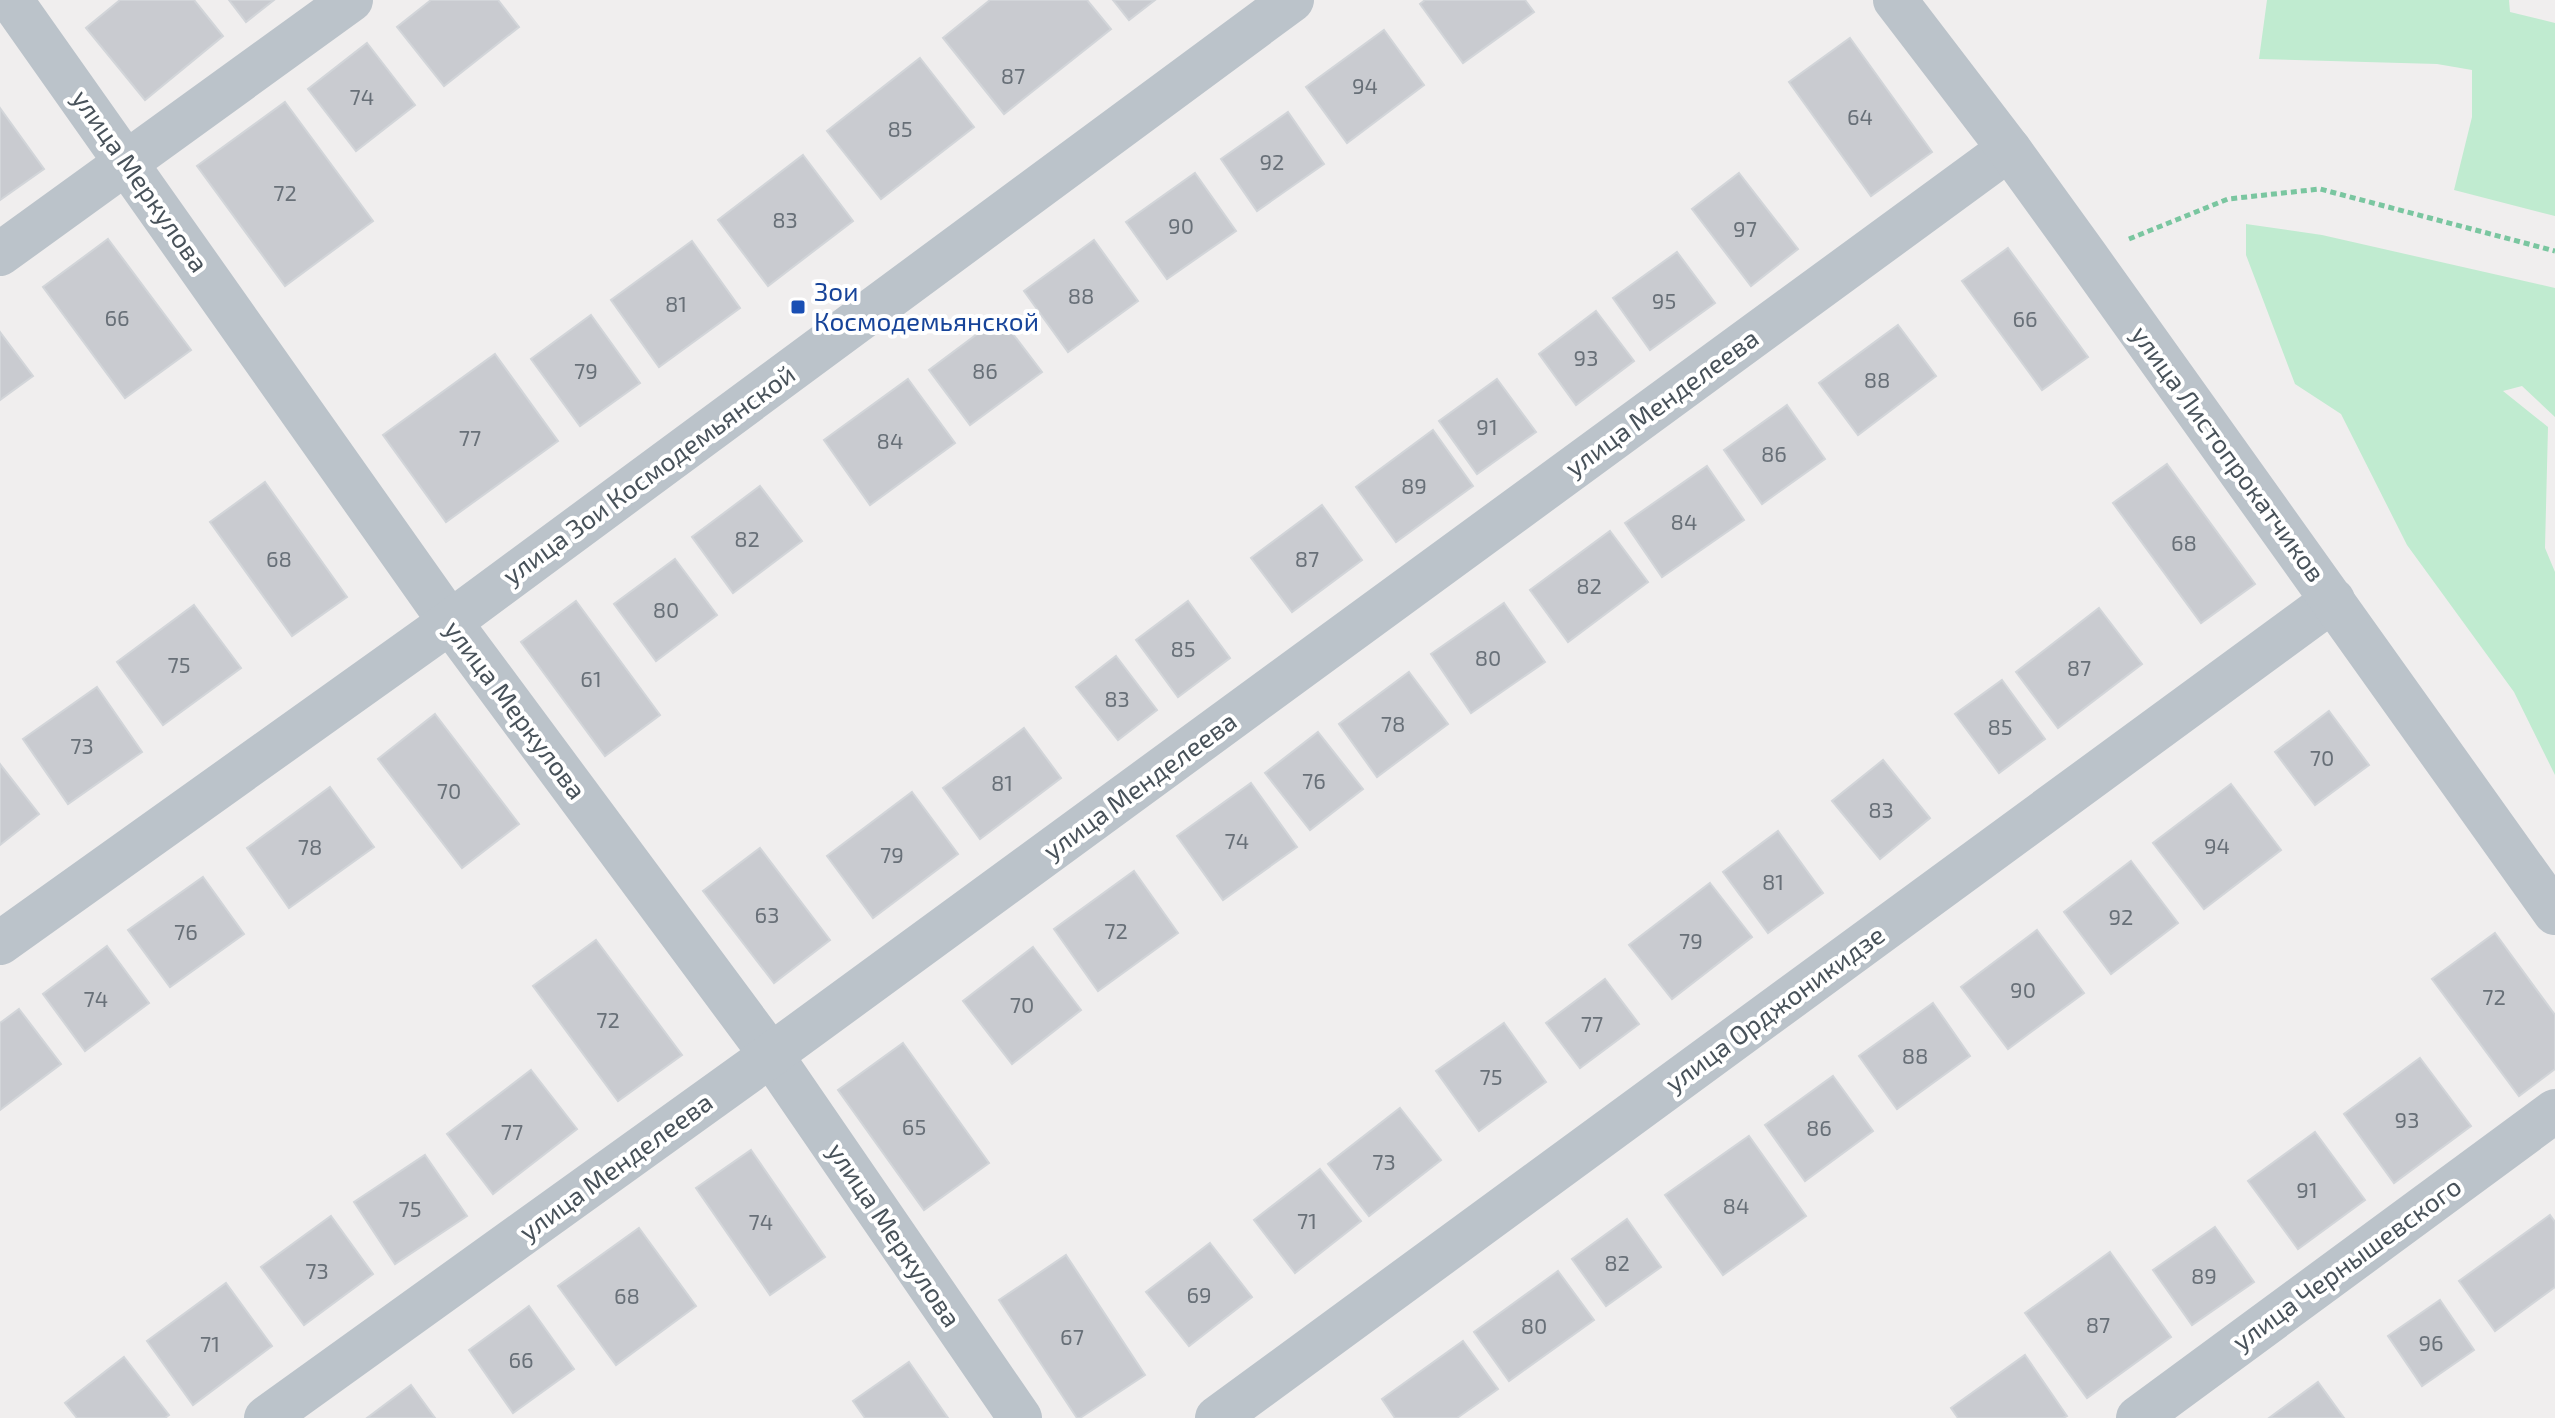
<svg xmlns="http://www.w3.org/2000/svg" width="2555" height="1418" font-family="'Exo 2',sans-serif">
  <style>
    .green { fill: #c0ebd0 }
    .building { fill: #c9cbd0; stroke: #d2d5d9; stroke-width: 2 }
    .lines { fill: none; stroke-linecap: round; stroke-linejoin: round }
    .path { stroke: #7ac6a0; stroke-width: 5; stroke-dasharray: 6 4; stroke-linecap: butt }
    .minor { stroke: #bbc3ca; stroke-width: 44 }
    .tertiary { stroke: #bbc3ca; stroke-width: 44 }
    .transit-dot { fill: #1a4fb4; stroke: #fff; stroke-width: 3 }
    .labels { text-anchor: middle; stroke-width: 8; stroke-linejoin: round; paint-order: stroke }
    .number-label { font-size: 22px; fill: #687078 }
    .street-label { font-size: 26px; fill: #48525a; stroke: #fff }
    .transit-label { font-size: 26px; fill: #164399; stroke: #fff; text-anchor: start }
  </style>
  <rect width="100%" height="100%" fill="#f0eeee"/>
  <!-- green -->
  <g class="green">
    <path d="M2267 0H2509L2510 12 2555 23V216L2454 190 2472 117V70L2437 64 2259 59Z"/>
    <path d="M2246 224 2322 235 2555 288V417L2522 386 2503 391 2548 427 2545 548 2555 572V775L2514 692 2407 545 2341 414 2295 384 2246 255Z"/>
  </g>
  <!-- building -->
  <g class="building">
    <path d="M120 0H194L223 36 145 100 86 28Z"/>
    <path d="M229 0H274L246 22Z"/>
    <path d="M431 0H498L519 27 444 86 397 27Z"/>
    <path d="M990 0H1087L1111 29 1004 114 943 38Z"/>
    <path d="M1113 0H1155L1129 20Z"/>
    <path d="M1425 0H1525L1534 12 1463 63 1420 4Z"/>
    <path d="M1384 30 1424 85 1347 143 1306 87Z"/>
    <path d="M1850 38 1932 152 1871 196 1789 82Z"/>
    <path d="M367 43 415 105 356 151 308 89Z"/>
    <path d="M920 58 974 127 881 199 827 131Z"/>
    <path d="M285 102 373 221 285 286 197 166Z"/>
    <path d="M0 108 44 169 0 200Z"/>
    <path d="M1288 112 1324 164 1257 211 1221 159Z"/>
    <path d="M803 155 853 221 768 286 718 220Z"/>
    <path d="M1195 173 1236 231 1167 279 1126 222Z"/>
    <path d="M1739 173 1798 249 1751 286 1692 209Z"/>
    <path d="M108 239 191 350 125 398 43 287Z"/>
    <path d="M1094 240 1138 301 1068 352 1024 291Z"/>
    <path d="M692 241 740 308 659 367 611 300Z"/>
    <path d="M2008 248 2088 357 2042 390 1962 281Z"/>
    <path d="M1677 252 1715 303 1650 350 1613 298Z"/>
    <path d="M1596 311 1634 361 1576 405 1539 354Z"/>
    <path d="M591 315 640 383 580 426 531 359Z"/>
    <path d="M1000 317 1042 372 970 425 929 370Z"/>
    <path d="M1898 325 1936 376 1858 435 1819 383Z"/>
    <path d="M0 332 33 376 0 400Z"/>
    <path d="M495 354 558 441 446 522 383 435Z"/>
    <path d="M908 379 955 443 870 505 824 440Z"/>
    <path d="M1497 379 1536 432 1477 474 1439 421Z"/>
    <path d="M1787 405 1825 459 1762 504 1724 450Z"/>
    <path d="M1433 430 1473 486 1396 542 1356 487Z"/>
    <path d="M2167 464 2255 584 2201 623 2113 503Z"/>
    <path d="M1707 466 1744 520 1662 577 1625 523Z"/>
    <path d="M265 482 347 597 292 636 210 522Z"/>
    <path d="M760 486 802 541 733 593 692 537Z"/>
    <path d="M1322 505 1362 560 1292 612 1251 558Z"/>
    <path d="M1610 531 1648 582 1568 642 1530 590Z"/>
    <path d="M675 559 717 615 656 661 614 604Z"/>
    <path d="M576 601 660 715 605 756 521 642Z"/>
    <path d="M1188 601 1230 658 1178 697 1136 640Z"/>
    <path d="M1504 603 1545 662 1471 713 1431 654Z"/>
    <path d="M194 605 241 668 163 725 117 662Z"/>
    <path d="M2099 608 2142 664 2058 728 2016 672Z"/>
    <path d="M1116 656 1157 710 1118 740 1076 687Z"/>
    <path d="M1409 672 1448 724 1377 777 1339 724Z"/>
    <path d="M2002 680 2045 739 1999 773 1955 714Z"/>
    <path d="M97 687 142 752 68 804 23 739Z"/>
    <path d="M2329 711 2369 765 2315 805 2275 752Z"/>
    <path d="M435 714 519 824 462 868 378 759Z"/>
    <path d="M1024 728 1061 778 980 839 943 788Z"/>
    <path d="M1318 732 1363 789 1310 830 1265 773Z"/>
    <path d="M1883 760 1930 818 1880 859 1832 801Z"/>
    <path d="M0 764 39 814 0 845Z"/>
    <path d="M1251 783 1297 847 1223 900 1177 836Z"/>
    <path d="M2231 784 2281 850 2204 909 2153 843Z"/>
    <path d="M330 787 374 847 289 908 247 848Z"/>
    <path d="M912 792 958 854 873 918 827 856Z"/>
    <path d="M1778 831 1823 893 1768 933 1723 872Z"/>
    <path d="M760 848 830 940 774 983 703 891Z"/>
    <path d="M2131 861 2178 923 2111 974 2064 912Z"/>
    <path d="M1134 871 1178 933 1098 991 1054 929Z"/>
    <path d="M203 877 244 934 170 987 128 930Z"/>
    <path d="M1710 883 1752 937 1672 999 1629 945Z"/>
    <path d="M2037 930 2084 993 2008 1049 1961 987Z"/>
    <path d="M2495 933 2555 1015V1069L2519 1096 2432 979Z"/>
    <path d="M596 940 682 1055 618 1101 533 986Z"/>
    <path d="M107 946 149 1003 85 1051 43 994Z"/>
    <path d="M1033 947 1081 1010 1012 1064 963 1001Z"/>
    <path d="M1605 979 1639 1024 1580 1068 1546 1023Z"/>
    <path d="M1933 1003 1970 1056 1897 1109 1859 1056Z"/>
    <path d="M19 1009 61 1064 0 1110V1023Z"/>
    <path d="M1504 1023 1546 1082 1479 1131 1436 1071Z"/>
    <path d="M903 1043 989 1163 924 1210 838 1090Z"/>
    <path d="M2420 1058 2471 1126 2394 1183 2344 1114Z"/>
    <path d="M531 1070 577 1129 493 1194 447 1134Z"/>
    <path d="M1833 1076 1873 1131 1805 1181 1765 1125Z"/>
    <path d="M1400 1108 1441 1160 1369 1216 1328 1164Z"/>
    <path d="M2315 1132 2365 1200 2298 1249 2248 1181Z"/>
    <path d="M1749 1136 1806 1216 1723 1275 1665 1195Z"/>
    <path d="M751 1150 825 1257 770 1295 696 1188Z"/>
    <path d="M425 1155 467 1216 395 1264 354 1202Z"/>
    <path d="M1320 1169 1361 1221 1295 1273 1254 1220Z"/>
    <path d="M2550 1215 2555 1222V1287L2495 1331 2459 1281Z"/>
    <path d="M331 1216 373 1274 304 1325 261 1267Z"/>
    <path d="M1627 1219 1661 1267 1606 1306 1572 1259Z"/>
    <path d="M2215 1227 2254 1282 2192 1325 2153 1270Z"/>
    <path d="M639 1228 696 1306 616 1365 558 1286Z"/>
    <path d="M1210 1243 1252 1297 1189 1346 1146 1292Z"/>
    <path d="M2110 1252 2171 1337 2087 1398 2025 1313Z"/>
    <path d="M1066 1255 1145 1375 1080 1418H1077L999 1300Z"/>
    <path d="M1558 1271 1594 1320 1509 1381 1474 1332Z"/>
    <path d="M226 1283 272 1346 193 1405 147 1341Z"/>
    <path d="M2440 1300 2474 1350 2422 1386 2388 1336Z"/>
    <path d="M529 1306 574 1369 513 1413 469 1350Z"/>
    <path d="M1463 1341 1498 1389 1457 1418H1395L1382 1399Z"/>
    <path d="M2025 1355 2067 1416 2063 1418H1958L1951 1408Z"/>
    <path d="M124 1357 169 1415 165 1418H77L65 1403Z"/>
    <path d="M909 1362 948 1418H865L853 1401Z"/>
    <path d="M2318 1382 2344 1418H2269Z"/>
    <path d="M411 1385 435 1418H367Z"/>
  </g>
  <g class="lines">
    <!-- path -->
    <path class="path" d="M2129 239 2228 199 2320 189 2555 251"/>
    <!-- minor -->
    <g class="minor">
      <path d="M11 0 450 622 771 1055 1020 1418"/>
      <path d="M0 254 351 0"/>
      <path d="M0 943 450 622 1292 0"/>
      <path d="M266 1418 771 1055 2009 149"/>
      <path d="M1217 1418 2333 600"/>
      <path d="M2138 1418 2555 1111"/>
    </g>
    <!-- tertiary -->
    <path class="tertiary" d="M1895 0 2009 149 2087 257 2555 913"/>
  </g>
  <!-- markers -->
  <rect class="transit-dot" x="790" y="299" width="16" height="16" rx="4"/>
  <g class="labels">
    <!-- number labels -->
    <g class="number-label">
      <text x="1013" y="84">87</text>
      <text x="1365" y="94">94</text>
      <text x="362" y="105">74</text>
      <text x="1860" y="125">64</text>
      <text x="900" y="137">85</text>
      <text x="1272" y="170">92</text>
      <text x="285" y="201">72</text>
      <text x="785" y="228">83</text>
      <text x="1181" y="234">90</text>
      <text x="1745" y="237">97</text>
      <text x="1081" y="304">88</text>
      <text x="1664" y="309">95</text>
      <text x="676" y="312">81</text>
      <text x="117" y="326">66</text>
      <text x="2025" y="327">66</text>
      <text x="1586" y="366">93</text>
      <text x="586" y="379">79</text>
      <text x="985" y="379">86</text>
      <text x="1877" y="388">88</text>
      <text x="1487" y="435">91</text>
      <text x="470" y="446">77</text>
      <text x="890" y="449">84</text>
      <text x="1774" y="462">86</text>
      <text x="1414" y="494">89</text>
      <text x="1684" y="530">84</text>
      <text x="747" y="547">82</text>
      <text x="2184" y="551">68</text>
      <text x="279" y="567">68</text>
      <text x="1307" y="567">87</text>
      <text x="1589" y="594">82</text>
      <text x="666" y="618">80</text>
      <text x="1183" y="657">85</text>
      <text x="1488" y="666">80</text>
      <text x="179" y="673">75</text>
      <text x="2079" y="676">87</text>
      <text x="591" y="687">61</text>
      <text x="1117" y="707">83</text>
      <text x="1393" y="732">78</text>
      <text x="2000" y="735">85</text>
      <text x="82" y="754">73</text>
      <text x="2322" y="766">70</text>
      <text x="1314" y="789">76</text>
      <text x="1002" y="791">81</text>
      <text x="449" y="799">70</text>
      <text x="1881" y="818">83</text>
      <text x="1237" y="849">74</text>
      <text x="2217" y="854">94</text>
      <text x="310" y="855">78</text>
      <text x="892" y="863">79</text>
      <text x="1773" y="890">81</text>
      <text x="767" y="923">63</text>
      <text x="2121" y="925">92</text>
      <text x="1116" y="939">72</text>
      <text x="186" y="940">76</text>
      <text x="1691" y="949">79</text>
      <text x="2023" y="998">90</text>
      <text x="2494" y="1005">72</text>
      <text x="96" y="1007">74</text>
      <text x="1022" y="1013">70</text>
      <text x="608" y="1028">72</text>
      <text x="1592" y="1032">77</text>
      <text x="1915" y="1064">88</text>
      <text x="1491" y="1085">75</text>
      <text x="2407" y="1128">93</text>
      <text x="914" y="1135">65</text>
      <text x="1819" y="1136">86</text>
      <text x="512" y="1140">77</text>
      <text x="1384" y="1170">73</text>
      <text x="2307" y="1198">91</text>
      <text x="1736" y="1214">84</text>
      <text x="410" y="1217">75</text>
      <text x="1307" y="1229">71</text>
      <text x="761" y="1230">74</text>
      <text x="1617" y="1271">82</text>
      <text x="317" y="1279">73</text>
      <text x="2204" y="1284">89</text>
      <text x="1199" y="1303">69</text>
      <text x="627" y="1304">68</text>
      <text x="2098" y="1333">87</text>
      <text x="1534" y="1334">80</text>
      <text x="1072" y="1345">67</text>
      <text x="2431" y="1351">96</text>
      <text x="210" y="1352">71</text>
      <text x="521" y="1368">66</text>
    </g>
    <!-- street labels -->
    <g class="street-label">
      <text transform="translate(140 181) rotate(55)" y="9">улица Меркулова</text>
      <text transform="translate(1662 403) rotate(-36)" y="9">улица Менделеева</text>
      <text transform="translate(2228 454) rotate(54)" y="9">улица Листопрокатчиков</text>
      <text transform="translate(649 475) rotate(-36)" y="9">улица Зои Космодемьянской</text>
      <text transform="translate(515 710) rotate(53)" y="9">улица Меркулова</text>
      <text transform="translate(1140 786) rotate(-36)" y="9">улица Менделеева</text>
      <text transform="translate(1775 1009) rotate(-36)" y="9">улица Орджоникидзе</text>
      <text transform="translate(616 1167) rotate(-36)" y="9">улица Менделеева</text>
      <text transform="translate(894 1235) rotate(56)" y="9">улица Меркулова</text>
      <text transform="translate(2347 1264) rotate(-36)" y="9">улица Чернышевского</text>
    </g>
    <!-- transit labels -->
    <g class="transit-label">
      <text x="814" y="301">Зои<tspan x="814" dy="30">Космодемьянской</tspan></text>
    </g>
  </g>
</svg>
